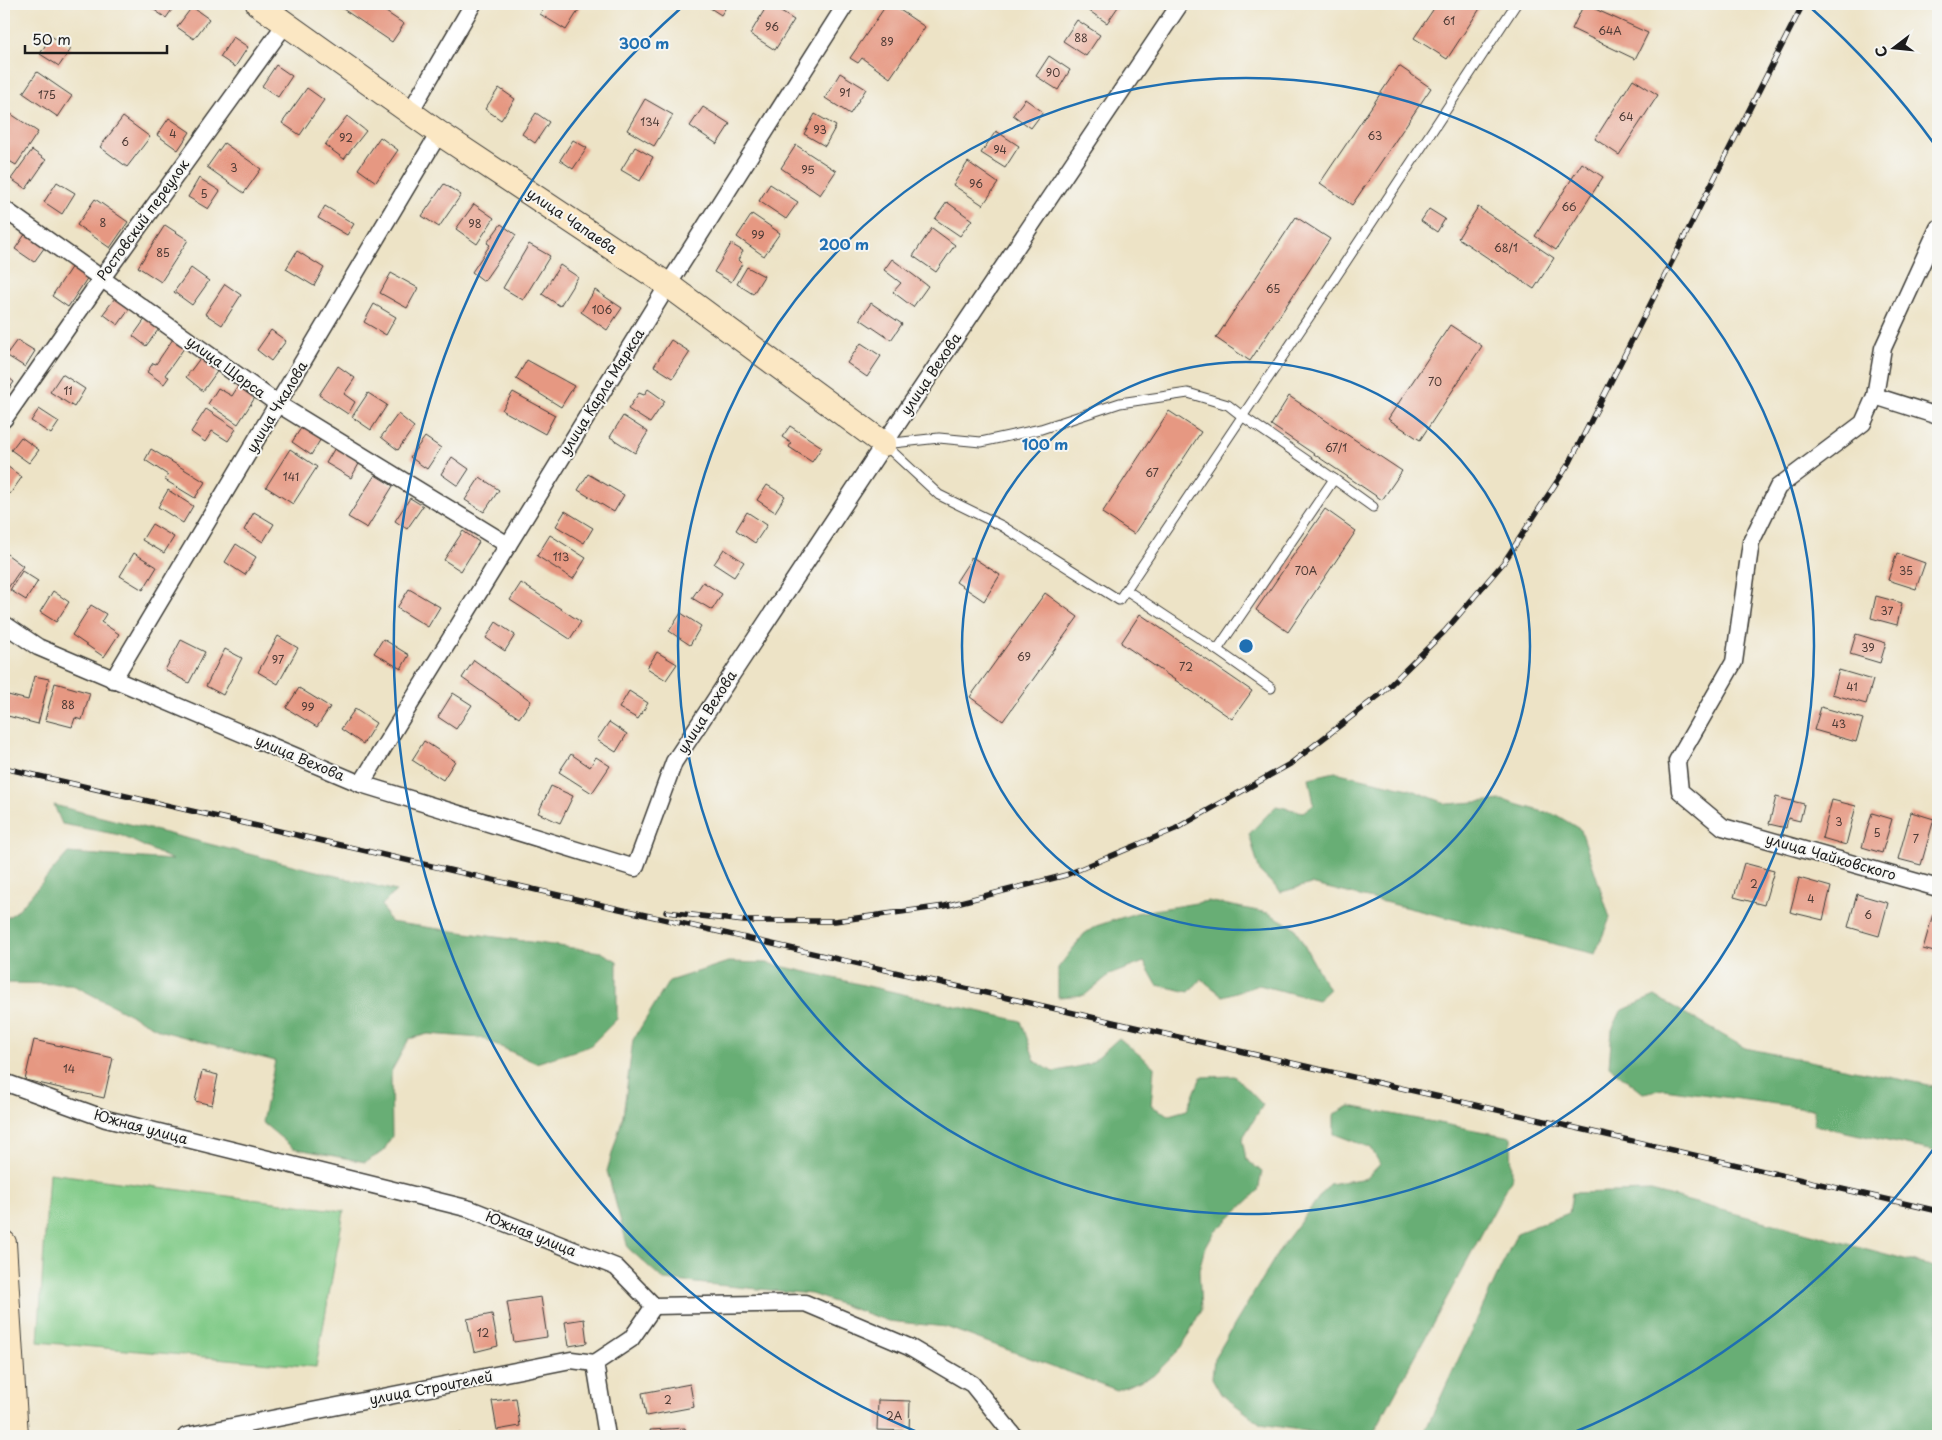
<svg xmlns="http://www.w3.org/2000/svg" width="1942" height="1440" font-family="'Playpen Sans',sans-serif">
  <style>
    .green { fill: #80ca87; stroke: #4e7352 }
    .forest { fill: #68ae74; stroke: #426548 }
    .building { fill: #e69882 }
    .lines { fill: none; stroke-linecap: round; stroke-linejoin: round }
    .lane-casing { stroke: #3b3a36; stroke-width: 11 }
    .street-casing { stroke: #3b3a36; stroke-width: 19 }
    .secondary-casing { stroke: #3b3a36; stroke-width: 26 }
    .lane { stroke: #fff; stroke-width: 9 }
    .street { stroke: #fff; stroke-width: 16 }
    .secondary { stroke: #fbe7c3; stroke-width: 24 }
    .rail-casing { stroke: #1c1c1c; stroke-width: 5.5 }
    .rail { stroke: #f6f6f2; stroke-width: 4; stroke-dasharray: 11; stroke-linecap: butt }
    .ring { fill: none; stroke: #1f6fb2; stroke-width: 2.5 }
    .labels { text-anchor: middle; stroke-width: 4; stroke-linejoin: round; paint-order: stroke }
    .number-label { font-size: 11px; fill: #4e3b36 }
    .street-label { font-size: 14px; fill: #1c1c1c; stroke: #f6f6f2 }
    .centre { fill: #1f6fb2; stroke: #f6f6f2; stroke-width: 2.5 }
    .ring-label { font-size: 15px; text-anchor: middle; font-weight: bold; fill: #1f6fb2; stroke: #f6f6f2; stroke-width: 4; stroke-linejoin: round; paint-order: stroke }
  </style>
  <rect width="100%" height="100%" fill="#f6f6f2"/>
  <filter id="ink" filterUnits="userSpaceOnUse"><feTurbulence type="fractalNoise" baseFrequency=".02" numOctaves="2"/><feDisplacementMap in="SourceGraphic" scale="10" xChannelSelector="R" yChannelSelector="G"/><feConvolveMatrix kernelMatrix="1 2 1 2 8 2 1 2 1" color-interpolation-filters="sRGB"/></filter>
  <filter id="wash" filterUnits="userSpaceOnUse"><feTurbulence type="fractalNoise" baseFrequency=".0096" numOctaves="4" result="noise"/><feDisplacementMap in="SourceGraphic" scale="20" xChannelSelector="R" yChannelSelector="G"/><feGaussianBlur stdDeviation="1.12" result="paint"/><feColorMatrix in="noise" values="0 0 0 0 0 0 0 0 0 0 0 0 0 0 0 0 0 1.4 0 .05"/><feComposite in="paint" operator="in"/></filter>
  <g filter="url(#wash)">
    <rect width="100%" height="100%" fill="#ede3c6"/>
    <!-- green -->
    <path class="green" d="M49 1173 344 1211 316 1367 38 1342Z"/>
    <!-- forest -->
    <g class="forest">
      <path d="M1335 772 1409 789 1448 804 1502 800 1558 816 1581 830 1610 918 1595 954 1311 884 1281 892 1260 872 1249 834 1276 806 1303 812 1314 804 1309 778Z"/>
      <path d="M54 805 396 891 382 905 390 922 601 952 617 961V1019L590 1046 536 1063 481 1038 428 1034 409 1039 391 1072 392 1136 383 1152 365 1162 293 1148 262 1122 275 1061 162 1031 71 984 4 983V920L17 911 68 853 173 860 120 835 62 824Z"/>
      <path d="M1208 901 1268 913 1294 927 1329 990 1318 1000 1259 985 1223 996 1201 979 1189 992 1157 985 1144 962 1109 975 1085 995 1058 997V968L1084 934 1096 926 1136 913Z"/>
      <path d="M728 962 767 963 1021 1021 1035 1061 1053 1072 1090 1064 1119 1038 1154 1067 1151 1106 1169 1115 1187 1110 1201 1077 1235 1076 1263 1105 1242 1139 1246 1159 1262 1172 1258 1191 1214 1233 1204 1251 1199 1270 1201 1310 1182 1347 1153 1376 1117 1390 946 1327 888 1321 811 1294 664 1280 628 1248 607 1171 623 1116 633 1040 669 981Z"/>
      <path d="M1655 996 1745 1048 1938 1087V1152L1814 1125V1109L1664 1089 1643 1093 1609 1066 1612 1030 1621 1011Z"/>
      <path d="M1350 1106 1511 1137 1512 1178 1374 1432 1338 1436 1261 1424 1221 1394 1212 1378 1214 1359 1282 1246 1329 1184 1367 1178 1380 1164 1371 1148 1334 1134V1114Z"/>
      <path d="M1651 1191 1938 1268V1436H1426L1425 1431 1517 1233 1569 1213 1572 1193Z"/>
    </g>
    <g id="blocks">
      <!-- building -->
      <g class="building">
        <path d="M152 4H176L166 18 150 7Z"/>
        <path d="M342 4H374L404 24 392 42 340 7Z"/>
        <path d="M546 4H573L580 8 566 30 540 14Z"/>
        <path d="M704 4H728L721 15Z"/>
        <path d="M768 4 794 20 775 50 750 34Z"/>
        <path d="M887 4H891L925 27 890 78 862 58 858 63 850 58Z"/>
        <path d="M1088 4H1120L1107 23 1085 8Z"/>
        <path d="M1437 4H1483L1447 59 1414 38Z"/>
        <path d="M1584 4 1648 33 1635 59 1572 29Z"/>
        <path d="M192 7 209 19 194 39 177 27Z"/>
        <path d="M1077 20 1100 35 1086 56 1063 41Z"/>
        <path d="M51 36 71 49 59 66 40 54Z"/>
        <path d="M233 37 248 47 235 67 220 57Z"/>
        <path d="M1049 56 1070 70 1058 90 1036 76Z"/>
        <path d="M276 65 292 76 278 97 262 86Z"/>
        <path d="M1399 66 1431 88 1352 205 1320 183Z"/>
        <path d="M37 72 72 96 58 117 23 93Z"/>
        <path d="M840 73 866 89 850 114 825 98Z"/>
        <path d="M1633 79 1658 95 1619 155 1595 139Z"/>
        <path d="M307 88 324 100 300 135 282 123Z"/>
        <path d="M499 88 515 99 501 120 485 109Z"/>
        <path d="M645 99 673 115 654 146 627 130Z"/>
        <path d="M1025 99 1043 112 1031 128 1013 115Z"/>
        <path d="M703 107 730 124 717 144 690 126Z"/>
        <path d="M5 110 38 132 16 165 6 159 4 162Z"/>
        <path d="M536 113 549 122 535 143 522 134Z"/>
        <path d="M815 114 836 126 825 146 804 134Z"/>
        <path d="M347 116 366 131 344 159 325 145Z"/>
        <path d="M123 117 150 137 127 167 100 147Z"/>
        <path d="M169 118 190 132 178 150 157 135Z"/>
        <path d="M996 131 1019 146 1005 168 981 153Z"/>
        <path d="M380 137 398 150 376 182 358 169Z"/>
        <path d="M573 140 587 148 573 169 560 160Z"/>
        <path d="M224 143 261 169 244 193 207 167Z"/>
        <path d="M796 145 836 171 820 195 781 168Z"/>
        <path d="M635 147 653 157 640 181 621 170Z"/>
        <path d="M32 150 46 160 26 189 11 179Z"/>
        <path d="M968 162 998 183 983 205 953 185Z"/>
        <path d="M1582 163 1603 177 1556 250 1535 236Z"/>
        <path d="M199 178 220 191 208 209 188 197Z"/>
        <path d="M57 182 75 193 62 214 44 202Z"/>
        <path d="M444 184 461 195 439 227 422 216Z"/>
        <path d="M770 184 798 202 786 219 759 201Z"/>
        <path d="M95 199 128 222 110 248 77 225Z"/>
        <path d="M947 202 972 220 960 236 935 219Z"/>
        <path d="M474 204 494 218 477 244 456 229Z"/>
        <path d="M325 206 354 224 347 235 318 218Z"/>
        <path d="M1478 207 1554 258 1534 289 1458 238Z"/>
        <path d="M1429 209 1445 219 1437 232 1421 221Z"/>
        <path d="M752 214 780 233 764 256 737 237Z"/>
        <path d="M1296 217 1330 239 1250 361 1216 338Z"/>
        <path d="M501 224 516 235 484 281 472 272 490 245 487 243Z"/>
        <path d="M165 225 188 240 161 282 138 267Z"/>
        <path d="M932 228 955 245 936 272 913 256Z"/>
        <path d="M28 230 47 244 34 262 15 249Z"/>
        <path d="M529 244 550 256 523 300 503 288Z"/>
        <path d="M731 244 743 251 738 260 742 264 731 282 714 272Z"/>
        <path d="M297 251 324 268 314 286 286 269Z"/>
        <path d="M892 259 928 286 913 307 893 292 901 283 884 270Z"/>
        <path d="M74 263 90 274 68 307 52 296Z"/>
        <path d="M560 265 578 277 560 306 542 294Z"/>
        <path d="M747 267 764 276 753 294 737 284Z"/>
        <path d="M191 268 209 281 192 305 174 292Z"/>
        <path d="M391 273 418 288 407 308 380 293Z"/>
        <path d="M225 284 241 295 222 325 205 314Z"/>
        <path d="M595 290 622 308 607 330 581 312Z"/>
        <path d="M118 294 133 304 118 325 103 314Z"/>
        <path d="M871 303 902 324 891 340 860 319Z"/>
        <path d="M374 304 396 317 386 335 364 322Z"/>
        <path d="M148 315 162 325 146 346 133 336Z"/>
        <path d="M1450 325 1482 346 1420 440 1388 419Z"/>
        <path d="M271 330 286 341 271 361 257 350Z"/>
        <path d="M175 336 187 344 165 375 169 377 164 384 147 372 153 363 156 364Z"/>
        <path d="M17 340 35 351 25 367 6 355Z"/>
        <path d="M671 340 690 352 673 378 654 366Z"/>
        <path d="M861 343 881 356 867 377 847 363Z"/>
        <path d="M204 353 221 366 203 391 186 377Z"/>
        <path d="M527 360 574 386 561 407 516 379Z"/>
        <path d="M338 366 355 378 344 394 355 402 348 414 319 395Z"/>
        <path d="M4 374 14 382 4 396Z"/>
        <path d="M62 374 85 389 74 407 50 392Z"/>
        <path d="M239 385 256 396 238 424 208 404 218 388 232 396Z"/>
        <path d="M648 389 665 401 650 423 628 409 639 393 644 395Z"/>
        <path d="M513 392 555 415 545 434 502 410Z"/>
        <path d="M368 393 387 405 371 430 352 417Z"/>
        <path d="M1289 396 1402 471 1382 500 1271 425Z"/>
        <path d="M39 409 59 422 51 434 31 421Z"/>
        <path d="M206 409 236 429 228 441 212 431 205 442 191 432Z"/>
        <path d="M1169 411 1201 432 1134 534 1102 513Z"/>
        <path d="M398 414 414 427 398 450 381 437Z"/>
        <path d="M623 416 648 432 635 453 610 437Z"/>
        <path d="M303 425 322 437 311 455 292 442Z"/>
        <path d="M790 426 822 447 812 462 789 447 791 443 782 437Z"/>
        <path d="M21 437 39 450 29 463 11 450Z"/>
        <path d="M425 437 441 448 427 469 410 457Z"/>
        <path d="M336 446 360 462 351 478 326 463Z"/>
        <path d="M151 449 205 482 195 498 165 480 168 475 145 460Z"/>
        <path d="M290 449 317 467 293 504 266 487Z"/>
        <path d="M452 457 469 469 458 486 441 474Z"/>
        <path d="M4 464 22 477 10 494 4 489Z"/>
        <path d="M588 474 624 495 614 512 578 490Z"/>
        <path d="M375 475 393 486 367 528 348 517Z"/>
        <path d="M480 477 499 490 484 512 465 500Z"/>
        <path d="M767 485 785 496 775 512 757 500Z"/>
        <path d="M168 490 193 506 183 523 158 507Z"/>
        <path d="M410 498 423 506 407 529 395 521Z"/>
        <path d="M1325 509 1356 531 1288 632 1256 610Z"/>
        <path d="M565 511 593 528 584 543 556 526Z"/>
        <path d="M254 512 274 524 263 542 244 530Z"/>
        <path d="M747 512 767 525 755 543 736 530Z"/>
        <path d="M152 524 174 537 164 553 142 540Z"/>
        <path d="M463 531 479 542 461 571 444 560Z"/>
        <path d="M550 535 586 558 573 579 537 556Z"/>
        <path d="M236 544 256 557 245 575 225 562Z"/>
        <path d="M724 549 744 562 734 577 714 564Z"/>
        <path d="M4 552 23 566 8 588 4 586Z"/>
        <path d="M134 553 157 567 143 590 120 576Z"/>
        <path d="M1897 553 1925 563 1916 589 1888 580Z"/>
        <path d="M972 557 1000 575 984 601 956 582Z"/>
        <path d="M22 571 38 581 26 600 10 590Z"/>
        <path d="M703 582 722 594 712 610 692 598Z"/>
        <path d="M521 583 581 622 570 639 510 600Z"/>
        <path d="M409 589 440 607 428 627 397 608Z"/>
        <path d="M53 591 69 602 56 622 40 612Z"/>
        <path d="M1045 593 1078 617 1003 721 970 697Z"/>
        <path d="M1876 596 1902 603 1897 625 1871 618Z"/>
        <path d="M91 605 106 614 101 622 119 634 104 657 72 635Z"/>
        <path d="M681 613 701 626 690 645 669 631Z"/>
        <path d="M1140 614 1252 691 1232 719 1121 643Z"/>
        <path d="M496 622 515 635 505 651 486 638Z"/>
        <path d="M1856 634 1886 643 1880 663 1850 654Z"/>
        <path d="M278 636 298 648 278 684 258 672Z"/>
        <path d="M383 639 409 655 401 669 374 653Z"/>
        <path d="M181 640 205 652 189 683 165 670Z"/>
        <path d="M225 649 242 658 223 695 206 686Z"/>
        <path d="M657 652 677 664 666 680 647 668Z"/>
        <path d="M474 660 531 701 519 718 462 678Z"/>
        <path d="M1839 670 1873 680 1866 704 1832 694Z"/>
        <path d="M34 676 49 679 38 724 4 715V694L28 700Z"/>
        <path d="M55 683 90 693 82 720 75 718 72 727 45 720Z"/>
        <path d="M299 688 330 707 317 727 286 708Z"/>
        <path d="M629 691 648 703 638 719 619 708Z"/>
        <path d="M453 693 472 705 456 729 438 717Z"/>
        <path d="M1821 707 1863 719 1856 742 1814 730Z"/>
        <path d="M355 709 376 723 363 744 341 729Z"/>
        <path d="M609 722 627 734 616 752 597 740Z"/>
        <path d="M424 741 455 761 443 780 412 760Z"/>
        <path d="M571 754 590 767 596 757 610 766 592 793 559 772Z"/>
        <path d="M551 786 573 796 560 823 538 813Z"/>
        <path d="M1776 797 1804 804 1800 821 1788 818 1786 828 1769 824Z"/>
        <path d="M1832 800 1856 806 1846 845 1822 838Z"/>
        <path d="M1911 812 1934 819 1921 865 1898 859Z"/>
        <path d="M1872 813 1892 819 1882 853 1862 847Z"/>
        <path d="M1744 863 1774 871 1764 905 1734 897Z"/>
        <path d="M1799 878 1831 887 1823 920 1790 912Z"/>
        <path d="M1857 894 1888 903 1879 936 1848 927Z"/>
        <path d="M1933 914 1938 916V953L1923 949Z"/>
        <path d="M34 1040 113 1058 104 1098 25 1080Z"/>
        <path d="M202 1071 218 1075 212 1105 195 1101Z"/>
        <path d="M541 1297 547 1337 514 1342 507 1302Z"/>
        <path d="M492 1314 498 1346 474 1352 467 1319Z"/>
        <path d="M584 1319 587 1343 569 1346 565 1322Z"/>
        <path d="M690 1384 694 1407 646 1416 642 1393Z"/>
        <path d="M516 1398 520 1426 497 1430 492 1401Z"/>
        <path d="M878 1400 910 1401 909 1431 877 1430Z"/>
        <path d="M685 1428 686 1436H651L650 1430Z"/>
        <path d="M460 1433V1436H428V1435Z"/>
      </g>
    </g>
  </g>
  <g filter="url(#ink)">
    <use href="#blocks" fill-opacity="0" stroke="#3b3a36" stroke-width="1"/>
    <g class="lines">
      <defs>
        <g id="lane">
          <path d="M1334 479 1373 507"/>
          <path d="M1126 590 1217 650 1334 479 1242 416 1228 405 1188 393 1120 403 1041 429 981 442 939 438 884 444 939 495 1002 526 1119 600C1253 402 1385 204 1516 4"/>
          <path d="M1217 650 1271 688"/>
        </g>
        <g id="street">
          <path d="M410 112 473 4"/>
          <path d="M4 209 278 404 508 545"/>
          <path d="M1938 228 1883 348 1875 396 1863 423 1778 487 1751 542 1734 662 1677 761 1680 791 1723 827 1938 888"/>
          <path d="M1875 396 1938 416"/>
          <path d="M4 419 102 278 286 23"/>
          <path d="M4 624 38 647 361 784 635 868 674 762 884 444 1180 4"/>
          <path d="M113 680 439 133"/>
          <path d="M361 784 668 285 846 4"/>
          <path d="M4 1082 106 1119 470 1209 616 1267 654 1306 805 1303 909 1347 972 1384 1014 1436"/>
          <path d="M595 1363 607 1436"/>
          <path d="M186 1436 571 1360 595 1363 631 1339 654 1306"/>
        </g>
        <g id="secondary">
          <path d="M258 4 439 133 668 285 884 444"/>
          <path d="M4 1243 16 1436"/>
        </g>
      </defs>
      <!-- lane casing -->
      <use href="#lane" class="lane-casing"/>
      <!-- street casing -->
      <use href="#street" class="street-casing"/>
      <!-- secondary casing -->
      <use href="#secondary" class="secondary-casing"/>
      <!-- lane -->
      <use href="#lane" class="lane"/>
      <!-- street -->
      <use href="#street" class="street"/>
      <!-- secondary -->
      <use href="#secondary" class="secondary"/>
      <defs>
        <g id="rail">
          <path d="M4 768 1938 1211"/>
          <path d="M666 912 744 921H835L945 906 1066 875 1175 829 1290 764 1382 693 1445 631 1504 562 1570 462 1803 4"/>
        </g>
      </defs>
      <!-- rail casing -->
      <use href="#rail" class="rail-casing"/>
      <!-- rail -->
      <use href="#rail" class="rail"/>
    </g>
  </g>
  <!-- distance rings -->
  <g class="ring">
    <circle cx="1246" cy="646" r="284"/>
    <circle cx="1246" cy="646" r="568"/>
    <path d="M1935 1147A852 852 0 0 1 1565 1436M927 1436A852 852 0 0 1 681 8M1811 8A852 852 0 0 1 1935 145"/>
  </g>
  <g class="labels">
    <!-- number labels -->
    <g class="number-label">
      <text x="1449" y="25">61</text>
      <text x="772" y="31">96</text>
      <text x="1610" y="35">64А</text>
      <text x="1081" y="42">88</text>
      <text x="887" y="46">89</text>
      <text x="1053" y="77">90</text>
      <text x="845" y="97">91</text>
      <text x="47" y="99">175</text>
      <text x="1626" y="121">64</text>
      <text x="650" y="126">134</text>
      <text x="820" y="134">93</text>
      <text x="173" y="138">4</text>
      <text x="1375" y="140">63</text>
      <text x="346" y="142">92</text>
      <text x="125" y="146">6</text>
      <text x="1000" y="154">94</text>
      <text x="234" y="172">3</text>
      <text x="808" y="174">95</text>
      <text x="976" y="188">96</text>
      <text x="204" y="198">5</text>
      <text x="1569" y="211">66</text>
      <text x="103" y="227">8</text>
      <text x="475" y="228">98</text>
      <text x="758" y="239">99</text>
      <text x="1506" y="252">68/1</text>
      <text x="163" y="257">85</text>
      <text x="1273" y="293">65</text>
      <text x="602" y="314">106</text>
      <text x="1435" y="386">70</text>
      <text x="68" y="395">11</text>
      <text x="1336" y="452">67/1</text>
      <text x="1152" y="477">67</text>
      <text x="291" y="481">141</text>
      <text x="561" y="561">113</text>
      <text x="1306" y="575">70А</text>
      <text x="1906" y="575">35</text>
      <text x="1887" y="615">37</text>
      <text x="1868" y="652">39</text>
      <text x="1024" y="661">69</text>
      <text x="278" y="664">97</text>
      <text x="1186" y="671">72</text>
      <text x="1852" y="691">41</text>
      <text x="68" y="709">88</text>
      <text x="308" y="711">99</text>
      <text x="1839" y="728">43</text>
      <text x="1839" y="826">3</text>
      <text x="1877" y="837">5</text>
      <text x="1916" y="843">7</text>
      <text x="1754" y="888">2</text>
      <text x="1811" y="903">4</text>
      <text x="1868" y="919">6</text>
      <text x="69" y="1073">14</text>
      <text x="483" y="1337">12</text>
      <text x="668" y="1404">2</text>
      <text x="894" y="1420">2A</text>
    </g>
    <!-- street labels -->
    <g class="street-label">
      <text transform="translate(143 220) rotate(-54)" y="5">Ростовский переулок</text>
      <text transform="translate(572 221) rotate(34)" y="5">улица Чапаева</text>
      <text transform="translate(226 367) rotate(36)" y="5">улица Щорса</text>
      <text transform="translate(931 374) rotate(-56)" y="5">улица Вехова</text>
      <text transform="translate(602 392) rotate(-58)" y="5">улица Карла Маркса</text>
      <text transform="translate(277 407) rotate(-59)" y="5">улица Чкалова</text>
      <text transform="translate(707 712) rotate(-57)" y="5">улица Вехова</text>
      <text transform="translate(300 758) rotate(23)" y="5">улица Вехова</text>
      <text transform="translate(1831 857) rotate(16)" y="5">улица Чайковского</text>
      <text transform="translate(141 1127) rotate(15)" y="5">Южная улица</text>
      <text transform="translate(531 1234) rotate(22)" y="5">Южная улица</text>
      <text transform="translate(431 1388) rotate(-11)" y="5">улица Строителей</text>
    </g>
  </g>
  <circle cx="1246" cy="646" r="8" class="centre"/>
  <g class="ring-label">
    <text x="644" y="49">300 m</text>
    <text x="844" y="250">200 m</text>
    <text x="1045" y="450">100 m</text>
  </g>
  <!-- margin -->
  <rect width="1942" height="1440" fill="none" stroke="#f6f6f2" stroke-width="20"/>
  <!-- north arrow -->
  <g transform="translate(1894 48) rotate(254)" stroke="#f6f6f2" stroke-width="4" paint-order="stroke">
  <path d="M0-4L9 19L0 12L-9 19Z" fill="#1c1c1c"/>
  <text y="-8" font-size="14" font-weight="bold" text-anchor="middle" fill="#1c1c1c">С</text>
  </g>
  <!-- scale -->
  <path d="M25 45v8h142v-8" fill="none" stroke="#1c1c1c" stroke-width="2.5"/>
  <text x="32" y="45" font-size="15" fill="#1c1c1c" stroke="#f6f6f2" stroke-width="4" paint-order="stroke">50 m</text>
</svg>
